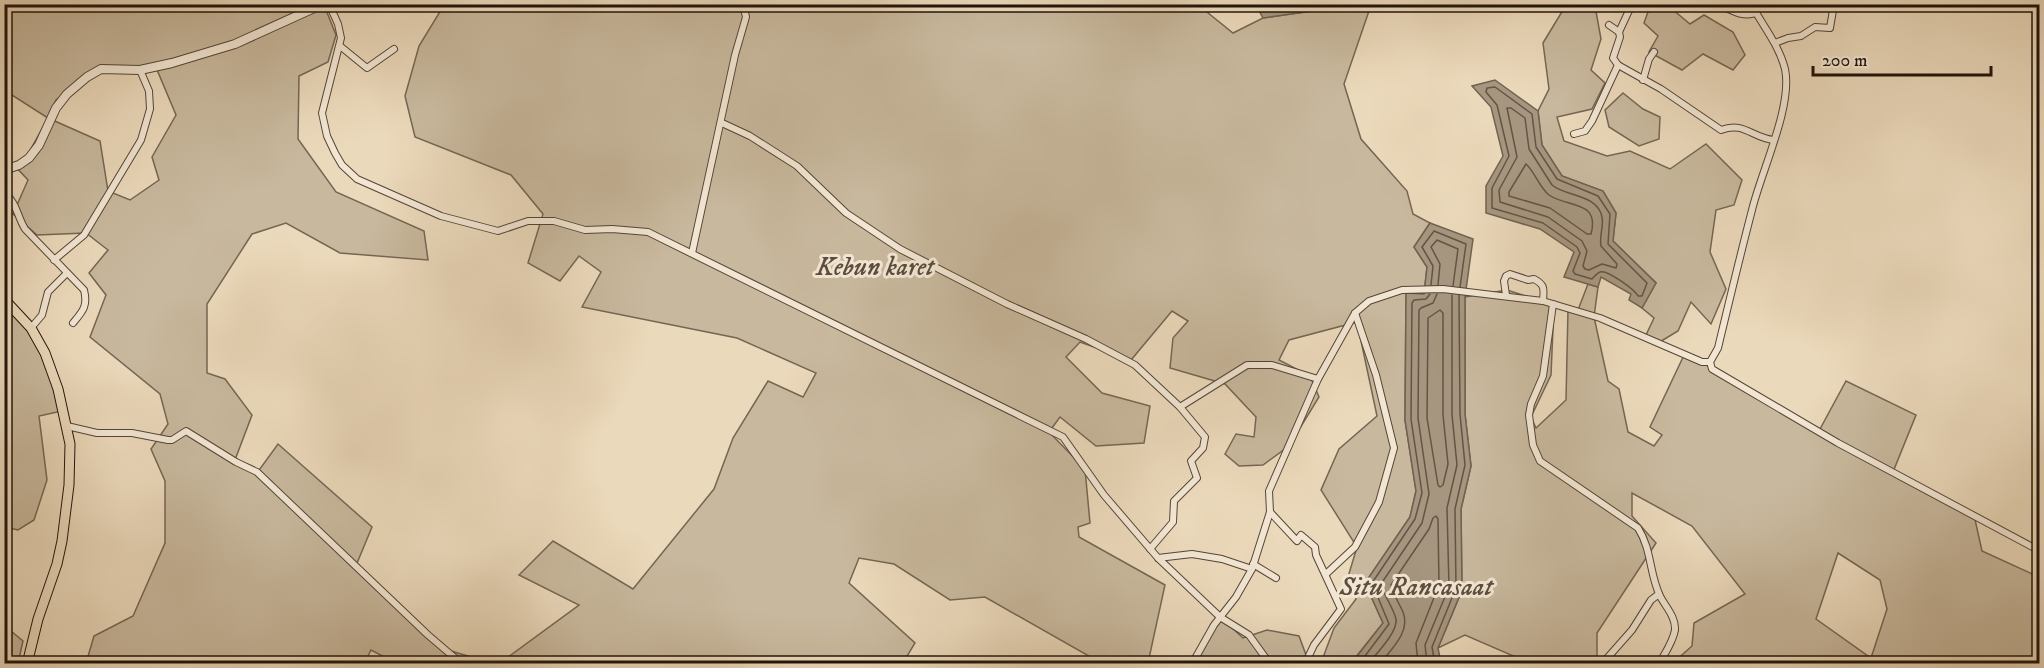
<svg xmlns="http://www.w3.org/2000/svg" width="2044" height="668" font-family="'IM FELL DW Pica',serif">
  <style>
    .green { fill: #c8b89d; stroke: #746654; stroke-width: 1.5; fill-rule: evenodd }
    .water { fill: #a6967f; stroke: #706251; stroke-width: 1.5 }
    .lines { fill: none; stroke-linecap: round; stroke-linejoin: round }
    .shore { stroke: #635545; stroke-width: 1.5 }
    .minor-casing { stroke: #534537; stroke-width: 8 }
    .tertiary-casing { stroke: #534537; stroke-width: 10 }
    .primary-casing { stroke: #20140b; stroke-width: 11 }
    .minor { stroke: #f2e6d3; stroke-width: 6 }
    .tertiary { stroke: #f2e6d3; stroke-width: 8 }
    .primary { stroke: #ebd9bb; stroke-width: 9 }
    .labels { text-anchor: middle; stroke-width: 6; stroke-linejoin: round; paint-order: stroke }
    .park-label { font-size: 26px; font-style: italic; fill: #5b4d3e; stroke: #f2e6d3 }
    .water-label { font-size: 27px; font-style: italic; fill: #5c4e3f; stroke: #f2e6d3 }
  </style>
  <rect width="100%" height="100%" fill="#ebd9bb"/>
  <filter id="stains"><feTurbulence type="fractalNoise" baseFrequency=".00333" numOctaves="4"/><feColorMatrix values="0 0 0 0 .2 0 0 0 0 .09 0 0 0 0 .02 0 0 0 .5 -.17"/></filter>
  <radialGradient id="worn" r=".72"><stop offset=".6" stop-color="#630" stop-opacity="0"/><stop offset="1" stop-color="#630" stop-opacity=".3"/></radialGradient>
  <!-- green -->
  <g class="green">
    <path d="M1197 4 1233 33 1263 18 1312 11 1320 5H1371L1344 84 1361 139 1407 191 1413 214 1430 223 1414 247 1427 267 1424 294 1406 293 1405 420 1416 491 1410 517 1365 583 1383 623 1351 663H1321L1334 628 1356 599 1348 577 1357 547 1321 490 1339 449 1377 416 1357 322 1289 340 1279 360 1310 376 1319 397 1289 446 1263 465 1239 466 1225 454 1236 434 1254 437 1256 417 1225 384 1170 368 1173 338 1188 321 1172 311 1131 360 1080 342 1066 357 1102 393 1150 406 1144 443 1096 446 1060 417 1049 432 1085 469 1090 523 1078 527 1079 537 1165 585 1148 663H1101L985 597 950 600 894 564 859 558 849 583 915 643 903 663H500L579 605 519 575 553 541 633 589 714 489 733 438 768 381 803 397 816 373 737 338 582 307 601 272 579 256 560 281 528 263 543 214 511 175 415 137 405 96 419 46 444 5Z"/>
    <path d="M1591 4 1595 6 1601 39 1591 70 1605 83 1592 109 1557 117 1564 141 1607 156 1630 151 1670 169 1706 144 1742 180 1734 205 1716 210 1710 252 1726 289 1711 324 1691 302 1678 331 1658 343 1646 335 1654 318 1642 308 1656 283 1613 241 1616 213 1603 191 1562 176 1542 145 1538 111 1549 89 1543 43 1566 5Z"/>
    <path d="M5 5H324L336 35 328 62 299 76 298 139 336 192 424 231 428 260 340 253 286 223 252 234 207 304V373L225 379 252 415 235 460 257 473 278 444 372 527 355 568 438 647 491 663H396L371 650 364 664 86 663 94 636 133 616 165 543V481L151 449 168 424 160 394 90 337 106 295 89 273 108 250 86 233 37 235 13 214 28 180 14 165 28 154 48 118 12 95H5ZM155 65 176 115 152 157 159 180 130 200 108 191 100 141 48 118 56 100 95 70Z"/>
    <path d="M1644 5H1675L1672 9 1690 24 1704 15 1733 32 1745 55 1733 70 1703 54 1682 70 1649 52 1658 36 1644 23 1649 9Z"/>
    <path d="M1623 93 1643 109 1660 117 1659 139 1639 146 1609 127 1605 110Z"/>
    <path d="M1588 284 1598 287 1594 317 1608 381 1619 389 1628 432 1654 446 1662 435 1650 427 1685 353 1820 429 1846 381 1916 415 1893 472 1974 515 1982 551 2039 577V663H1673L1692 646 1694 623 1745 594 1692 526 1632 493V516L1656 543 1597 633V663H1526L1525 661 1465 635 1438 648 1462 590 1461 509 1471 466 1465 414V297L1507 290 1554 305 1551 375 1531 417 1536 428 1566 400 1568 309 1578 310ZM1838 553 1880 580 1887 609 1871 658 1816 619Z"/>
    <path d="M4 305 30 330 50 371 62 411 39 416 47 480 34 520 18 530 5 527Z"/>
    <path d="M1220 617 1243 638 1267 630 1299 636 1309 663 1190 664Z"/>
    <path d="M5 626 23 641 18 663H5Z"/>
  </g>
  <!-- water -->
  <g class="water">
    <path d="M1256 5H1320L1312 11 1263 18Z"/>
    <path d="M1495 80 1538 111 1542 145 1562 176 1603 191 1616 213 1613 241 1656 283 1642 308 1629 300 1631 294 1601 277 1598 287 1564 277 1574 252 1540 229 1486 213V186L1503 156 1491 107 1472 86Z"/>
    <path d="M1430 223 1473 239 1465 297V414L1471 466 1461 509 1462 590 1438 648 1441 663 1351 664 1383 623 1365 583 1410 517 1416 491 1405 420 1406 293 1424 294 1427 267 1414 247Z"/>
  </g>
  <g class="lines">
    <!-- shore -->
    <g class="shore">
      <path d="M1495 87 1532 114 1536 147 1557 179 1598 196 1610 214 1608 244 1647 283 1642 296H1638C1635 290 1607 269 1600 272 1597 273 1594 277 1592 279L1575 274 1573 271 1580 253 1577 247 1543 223 1492 208V188L1509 156 1497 105 1486 92 1487 88Z"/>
      <path d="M1507 108H1511L1525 118 1529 149 1552 185C1566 197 1598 194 1602 217 1604 226 1599 236 1601 246L1617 264 1616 268 1602 264 1589 270 1585 269 1583 266 1587 251 1582 241 1548 217 1500 202 1499 190 1517 157Z"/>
      <path d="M1526 164C1535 172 1539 187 1549 195 1568 208 1600 200 1591 234H1587L1550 208 1509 196V192Z"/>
      <path d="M1431 285 1433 266 1422 247 1434 231 1466 244 1460 287"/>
      <path d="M1438 285 1440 264 1431 247 1437 240 1458 249 1453 286"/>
      <path d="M1440 310 1443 313V415L1448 464 1443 485 1440 487 1438 485 1427 418 1428 318Z"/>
      <path d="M1359 664 1389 624 1372 583 1415 519 1422 493 1411 419 1412 303 1414 300 1426 299 1430 294"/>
      <path d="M1368 664C1376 654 1398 632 1396 619 1393 607 1384 596 1381 584L1422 523 1429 494 1418 418 1419 310 1421 308 1433 303 1437 294"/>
      <path d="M1380 664C1391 649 1411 632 1403 612 1399 603 1393 594 1391 585L1429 529 1433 518 1436 516 1438 519 1439 585 1416 643 1418 664"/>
      <path d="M1427 664 1425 645 1449 587 1447 508 1457 465 1452 415V295"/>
      <path d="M1435 664 1432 647 1456 588 1455 509 1465 465 1460 414 1459 295"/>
    </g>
    <defs>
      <g id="minor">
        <path d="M329 4 338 24 341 38 322 113 327 136 335 153 342 165 357 179 441 216 498 231 528 221H554L585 230 612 229 648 232 1063 437 1104 495 1158 558 1220 617 1249 635 1270 664"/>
        <path d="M1632 4 1619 32 1620 37 1613 58 1618 65 1661 89 1721 130C1744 121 1752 138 1774 140"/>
        <path d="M1718 4C1731 10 1742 18 1756 13"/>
        <path d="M1609 25 1619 32"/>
        <path d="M1775 43 1788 38 1801 36 1815 27 1830 28 1834 4"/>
        <path d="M340 46 367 68 394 49"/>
        <path d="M1643 80 1649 59 1654 52"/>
        <path d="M722 123 750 136 797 166 846 213 900 249 1007 304 1086 339 1135 365 1180 407 1205 437 1203 448 1191 461 1197 478 1174 501 1173 522 1150 549"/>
        <path d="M1574 134 1585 131 1592 121 1618 65"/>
        <path d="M4 192C17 203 17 216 25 229L84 290C88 306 83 311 73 323"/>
        <path d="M692 253 735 55 746 17 743 4"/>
        <path d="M54 260 84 235 141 140 150 109 149 91 140 70"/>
        <path d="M1506 295 1504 281 1506 276 1510 274 1528 280 1534 279C1545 285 1544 288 1543 301"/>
        <path d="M1553 304 1543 376 1531 404 1529 415 1533 445 1540 461 1638 528C1652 550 1649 573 1660 596 1665 606 1676 617 1675 630 1673 642 1665 653 1659 664"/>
        <path d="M31 328 42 315 48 292 67 273"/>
        <path d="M1710 362 1712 369 1838 443 2040 551"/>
        <path d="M1710 362 1718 348C1729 302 1740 256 1752 210 1761 172 1793 106 1785 69 1779 45 1763 26 1751 4"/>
        <path d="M1180 407 1247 365H1272L1318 379"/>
        <path d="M67 426 97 433H132L168 440H172L186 431 236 462 257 472 428 635 462 664"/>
        <path d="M1270 512 1297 541 1301 535 1315 547 1316 555 1341 609 1314 645 1305 664"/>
        <path d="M1158 558 1192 554 1222 559 1252 569"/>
        <path d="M1253 564 1276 578"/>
        <path d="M1326 574 1355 547 1379 502 1394 448 1376 375 1355 313"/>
        <path d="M1192 664 1214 625 1236 597 1252 569 1270 512 1269 491 1318 379 1355 313 1369 301 1402 290 1443 289 1543 301 1600 318 1702 362H1710"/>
        <path d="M1602 664 1632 630 1651 600 1659 594"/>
      </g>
      <path id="tertiary" d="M4 170 19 165 29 158 39 145 56 108 67 94 87 77 101 69 140 70 172 63 235 44 323 4"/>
      <path id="primary" d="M4 299 31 328 45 353 58 389 70 444 69 485 62 541 57 564 38 619 27 664"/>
    </defs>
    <!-- minor casing -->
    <use href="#minor" class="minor-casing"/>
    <!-- tertiary casing -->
    <use href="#tertiary" class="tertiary-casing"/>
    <!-- primary casing -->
    <use href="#primary" class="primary-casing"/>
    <!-- minor -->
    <use href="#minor" class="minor"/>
    <!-- tertiary -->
    <use href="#tertiary" class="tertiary"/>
    <!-- primary -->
    <use href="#primary" class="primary"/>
  </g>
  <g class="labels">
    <!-- park labels -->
    <g class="park-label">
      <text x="875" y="275">Kebun karet</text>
    </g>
    <!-- water labels -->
    <g class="water-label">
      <text x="1416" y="595">Situ Rancasaat</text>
    </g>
  </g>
  <!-- margin -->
  <rect width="2044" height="668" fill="none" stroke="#ebd9bb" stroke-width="24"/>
  <rect x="6" y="6" width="2032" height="656" fill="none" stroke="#20140b" stroke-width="3"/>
  <rect x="12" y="12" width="2020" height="644" fill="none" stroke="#20140b" stroke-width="1.5"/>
  <!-- scale -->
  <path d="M1813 66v9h178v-9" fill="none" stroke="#20140b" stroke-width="3"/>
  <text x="1822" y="66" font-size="18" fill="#20140b" stroke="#f2e6d3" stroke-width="4.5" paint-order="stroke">200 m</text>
  <rect width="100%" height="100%" filter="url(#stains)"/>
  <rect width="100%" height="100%" fill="url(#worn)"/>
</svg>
